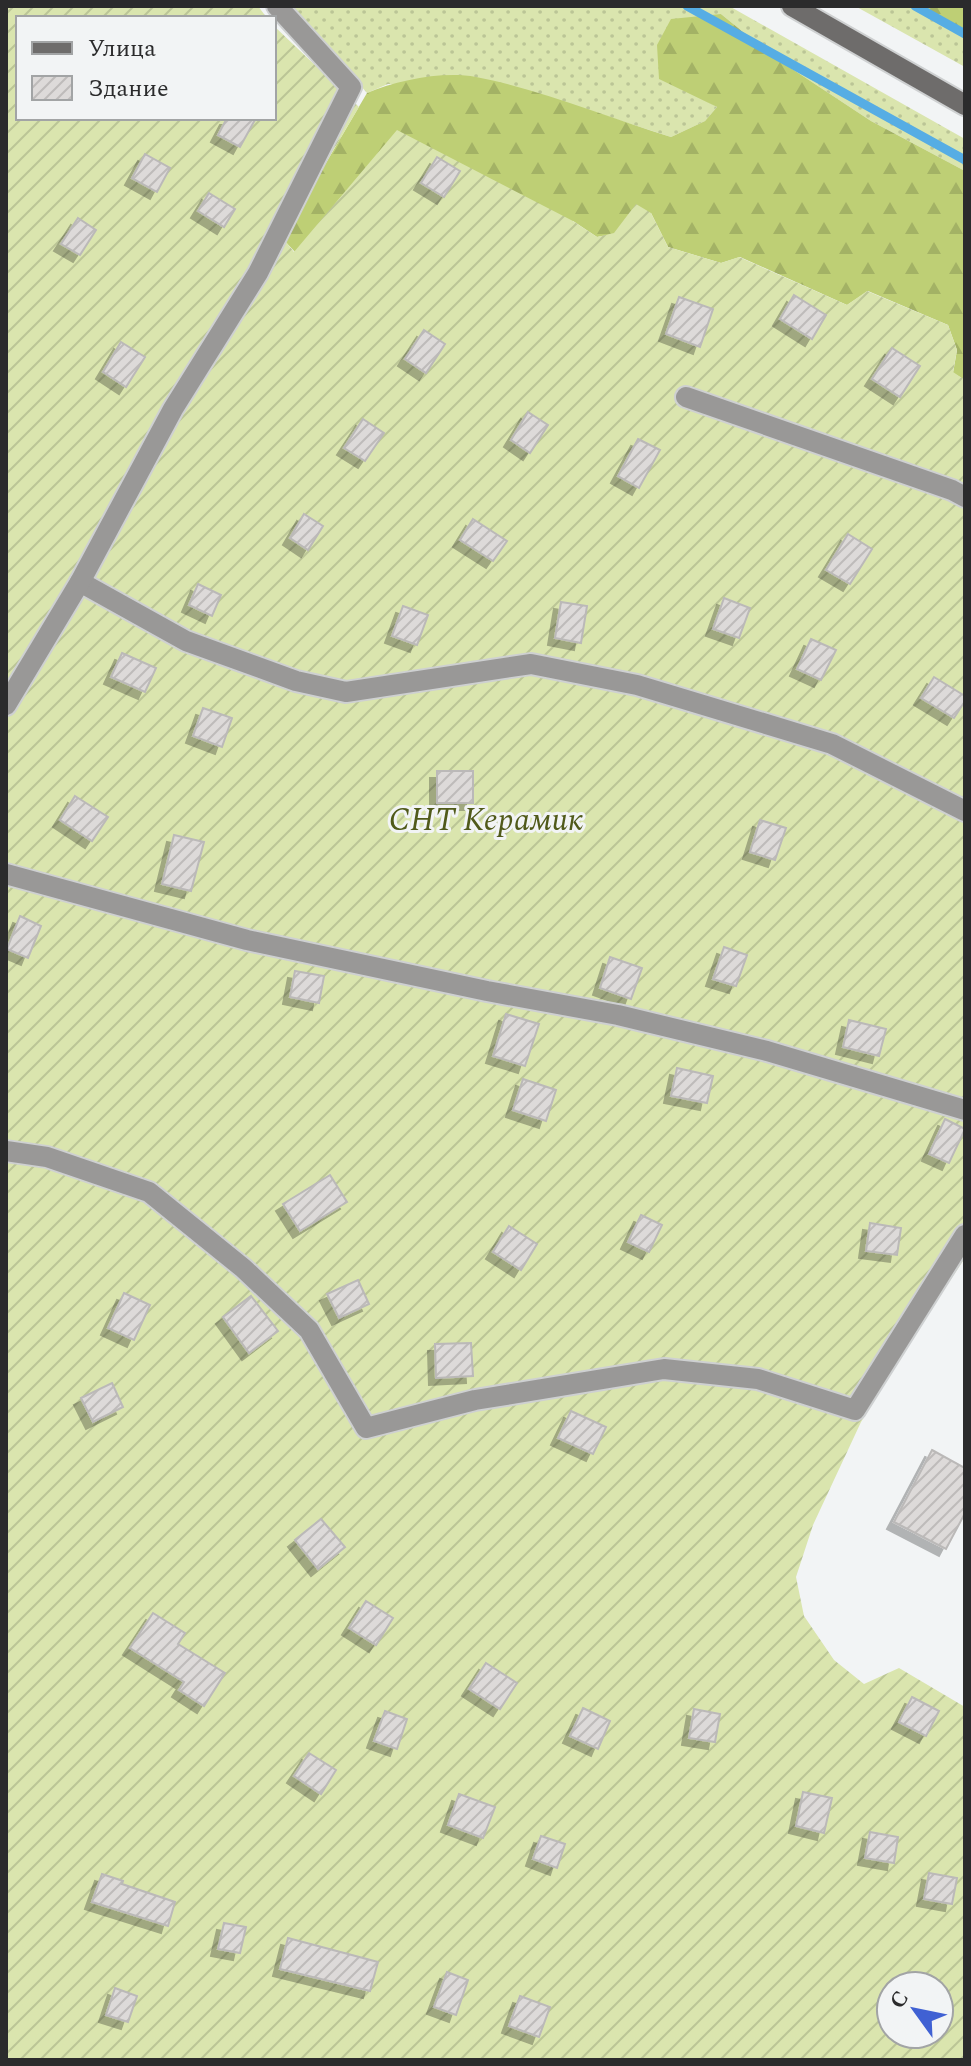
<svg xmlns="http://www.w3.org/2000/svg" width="971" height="2066" font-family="Spectral,serif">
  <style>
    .grass { fill: url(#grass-dots) }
    .forest { fill: url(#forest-firs) }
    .garden { fill: url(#garden-furrows); fill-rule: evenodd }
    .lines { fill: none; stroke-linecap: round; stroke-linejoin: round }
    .stream { stroke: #56ade4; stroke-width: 9 }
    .building { fill: url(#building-hatch); stroke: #bbb9b8; stroke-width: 2; filter: url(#shadow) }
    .street-casing { stroke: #ced0d1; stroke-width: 24 }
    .secondary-casing { stroke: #ced0d1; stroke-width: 24 }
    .street { stroke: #999897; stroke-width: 20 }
    .secondary { stroke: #6e6c6b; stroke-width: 20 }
    .labels { text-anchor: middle; stroke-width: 6; stroke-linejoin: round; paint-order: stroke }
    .park-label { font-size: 32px; font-style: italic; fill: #505a1a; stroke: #f2f4f5 }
  </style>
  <defs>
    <pattern id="grass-dots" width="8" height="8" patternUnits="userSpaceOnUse" patternTransform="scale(2)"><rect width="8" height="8" fill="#dae5ae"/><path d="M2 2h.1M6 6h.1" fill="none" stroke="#bbc596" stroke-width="1.8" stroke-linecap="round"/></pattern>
    <pattern id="forest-firs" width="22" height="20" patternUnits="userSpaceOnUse" patternTransform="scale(2)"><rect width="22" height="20" fill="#becf75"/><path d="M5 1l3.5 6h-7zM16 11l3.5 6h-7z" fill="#a3b265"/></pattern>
    <pattern id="garden-furrows" width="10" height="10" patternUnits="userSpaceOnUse" patternTransform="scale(2)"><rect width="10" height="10" fill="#dae5ae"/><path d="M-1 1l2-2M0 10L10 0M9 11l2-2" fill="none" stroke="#bbc596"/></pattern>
    <pattern id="building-hatch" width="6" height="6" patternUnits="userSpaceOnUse" patternTransform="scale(2)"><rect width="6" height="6" fill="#dddad9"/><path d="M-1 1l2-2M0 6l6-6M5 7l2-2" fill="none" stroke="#bebbba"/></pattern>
    <filter id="shadow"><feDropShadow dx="-7" dy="7" stdDeviation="0" flood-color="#0004"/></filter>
  </defs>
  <rect width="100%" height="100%" fill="#f2f4f5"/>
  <!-- grass -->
  <g class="grass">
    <path d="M291 6H729L965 139V171L871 121 774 57 721 14 691 93 717 107 705 121 671 137 529 91 388 84 367 93Z"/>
    <path d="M855 6H965V67Z"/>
  </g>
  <!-- forest -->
  <g class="forest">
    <path d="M910 6H965V37Z"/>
    <path d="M721 14 774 57 871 121 965 171V380L953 373 957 350 948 325 868 291 847 305 740 257 721 263 668 247 651 213 614 234 597 237 573 221 295 252 282 238 367 93C398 80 443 71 476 77 540 89 609 118 671 137L705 121 717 107 659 79 657 45 671 19Z"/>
  </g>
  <!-- garden -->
  <path class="garden" d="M6 6H258L267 18H18V118H274V26L359 107 282 237 294 252 397 130 573 221 597 237 614 233 636 204 651 213 668 247 721 263 739 257 847 305 867 291 948 325 957 350 953 372 965 380V1258L920 1325 861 1422 813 1525 796 1577 804 1616 834 1660 864 1684 899 1668 965 1707V2060H6ZM891 1986H939V2034H891Z"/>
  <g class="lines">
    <!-- stream -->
    <g class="stream">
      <path d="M687 6 965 160"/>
      <path d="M915 6 965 34"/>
    </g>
  </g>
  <!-- building -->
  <g class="building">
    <path d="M227 118H256L240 147 218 135Z"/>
    <path d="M145 154 170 168 157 192 132 178Z"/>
    <path d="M437 157 460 171 444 197 421 183Z"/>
    <path d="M209 193 235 209 224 227 198 211Z"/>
    <path d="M78 218 96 230 80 255 61 244Z"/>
    <path d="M794 295 826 315 812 339 780 319Z"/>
    <path d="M679 297 713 309 700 347 666 334Z"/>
    <path d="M424 330 445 344 426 373 405 359Z"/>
    <path d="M121 342 145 357 126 387 103 372Z"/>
    <path d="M892 348 920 366 900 397 872 379Z"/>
    <path d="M528 412 548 425 530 453 511 440Z"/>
    <path d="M363 419 384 433 365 461 344 448Z"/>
    <path d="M638 439 660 450 639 488 618 476Z"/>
    <path d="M304 514 323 526 308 550 290 538Z"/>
    <path d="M473 519 507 541 493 561 460 540Z"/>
    <path d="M848 534 872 549 850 584 826 570Z"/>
    <path d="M198 584 221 595 212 616 189 605Z"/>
    <path d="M724 598 750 608 739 638 713 629Z"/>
    <path d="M561 602 587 606 581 643 555 638Z"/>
    <path d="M403 606 428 615 417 645 392 636Z"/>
    <path d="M811 639 836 650 821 680 797 669Z"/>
    <path d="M122 653 156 668 145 692 111 677Z"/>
    <path d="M934 677 965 696V701L954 718 921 698Z"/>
    <path d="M203 708 232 718 222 747 193 736Z"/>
    <rect x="437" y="771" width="36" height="32"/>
    <path d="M75 796 108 817 92 841 60 820Z"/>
    <path d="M760 820 786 828 775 860 750 852Z"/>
    <path d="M174 835 204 842 191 891 162 884Z"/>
    <path d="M20 916 41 926 28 958 7 949Z"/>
    <path d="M724 947 747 955 736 986 713 979Z"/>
    <path d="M610 957 642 968 631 999 600 988Z"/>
    <path d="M295 971 324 976 319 1003 290 997Z"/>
    <path d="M506 1014 539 1024 525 1066 493 1056Z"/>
    <path d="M849 1020 886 1029 879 1056 843 1047Z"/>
    <path d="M677 1068 713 1076 707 1103 671 1096Z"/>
    <path d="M523 1079 556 1090 546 1121 513 1110Z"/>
    <path d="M945 1119 965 1129 949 1163 929 1154Z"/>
    <path d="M330 1175 347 1202 300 1231 283 1204Z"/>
    <path d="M641 1215 662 1225 649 1252 628 1242Z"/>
    <path d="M870 1223 901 1228 897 1255 866 1251Z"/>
    <path d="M509 1226 537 1244 521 1270 493 1252Z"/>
    <path d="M358 1280 369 1304 339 1318 327 1294Z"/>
    <path d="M124 1293 150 1305 134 1340 108 1328Z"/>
    <path d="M251 1296 278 1331 249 1353 223 1317Z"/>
    <path d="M471 1343 473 1376 436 1378 435 1344Z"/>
    <path d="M112 1383 123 1407 93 1422 81 1398Z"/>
    <path d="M571 1411 606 1427 593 1454 558 1438Z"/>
    <path d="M932 1450 965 1468V1513L946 1549 894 1522Z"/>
    <path d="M321 1519 345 1547 318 1569 295 1540Z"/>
    <path d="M366 1601 393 1618 376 1645 349 1628Z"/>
    <path d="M153 1613 185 1633 178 1644 225 1673 204 1706 179 1690 184 1682 130 1648Z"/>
    <path d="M486 1663 517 1683 500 1709 469 1689Z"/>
    <path d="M912 1697 939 1711 926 1736 899 1722Z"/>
    <path d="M583 1708 610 1721 598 1749 570 1736Z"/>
    <path d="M694 1709 720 1714 715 1742 689 1738Z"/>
    <path d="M385 1711 407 1719 397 1749 374 1741Z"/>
    <path d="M309 1753 336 1770 321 1794 294 1776Z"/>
    <path d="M803 1792 832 1798 824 1833 796 1826Z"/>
    <path d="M459 1794 495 1807 483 1838 448 1825Z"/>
    <path d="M870 1832 898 1837 894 1863 865 1858Z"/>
    <path d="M541 1836 565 1844 557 1868 533 1859Z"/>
    <path d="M929 1873 957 1878 952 1904 924 1899Z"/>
    <path d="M102 1874 123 1881 122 1884 175 1902 168 1926 92 1902Z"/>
    <path d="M224 1923 246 1927 240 1953 218 1949Z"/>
    <path d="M288 1938 378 1962 370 1991 280 1969Z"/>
    <path d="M447 1972 468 1980 456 2015 434 2007Z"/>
    <path d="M115 1988 137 1996 128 2022 106 2015Z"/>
    <path d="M520 1996 550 2007 539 2037 509 2026Z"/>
  </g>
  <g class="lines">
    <defs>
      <g id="street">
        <path d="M686 397 952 490 965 497"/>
        <path d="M80 582 186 641 296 681 346 692 531 664 637 685 832 744 965 811"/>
        <path d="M6 705 80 582 173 409 258 273 351 87 277 6"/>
        <path d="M6 874 247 940 487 991 618 1015 767 1051 965 1110"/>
        <path d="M6 1151 47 1157 149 1192 243 1268 309 1330 366 1428 475 1400 664 1369 758 1379 855 1410 965 1235"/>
      </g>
      <path id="secondary" d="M792 6 965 105"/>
    </defs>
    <!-- street casing -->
    <use href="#street" class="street-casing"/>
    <!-- secondary casing -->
    <use href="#secondary" class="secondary-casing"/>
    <!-- street -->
    <use href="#street" class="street"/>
    <!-- secondary -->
    <use href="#secondary" class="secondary"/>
  </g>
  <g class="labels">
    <!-- park labels -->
    <g class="park-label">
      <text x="486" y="830">СНТ Керамик</text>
    </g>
  </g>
  <!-- border -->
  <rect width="971" height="2066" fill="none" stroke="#2b2b2c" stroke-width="16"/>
  <!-- legend -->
  <rect x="16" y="16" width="260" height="104" fill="#f2f4f5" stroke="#a2a4a5" stroke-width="2"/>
  <rect x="32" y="42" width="40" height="12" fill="#6e6c6b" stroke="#a2a4a5" stroke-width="2"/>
  <text x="88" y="56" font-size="24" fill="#2b2b2c">Улица</text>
  <rect x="32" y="76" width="40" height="24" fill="url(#building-hatch)" stroke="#a2a4a5" stroke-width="2"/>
  <text x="88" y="96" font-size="24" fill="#2b2b2c">Здание</text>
  <!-- north arrow -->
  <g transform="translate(915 2010) rotate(303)"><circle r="38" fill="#f2f4f5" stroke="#a2a4a5" stroke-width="2"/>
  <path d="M0-6L14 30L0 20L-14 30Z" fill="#4061d3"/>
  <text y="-12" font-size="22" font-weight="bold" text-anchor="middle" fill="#2b2b2c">С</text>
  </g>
</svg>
